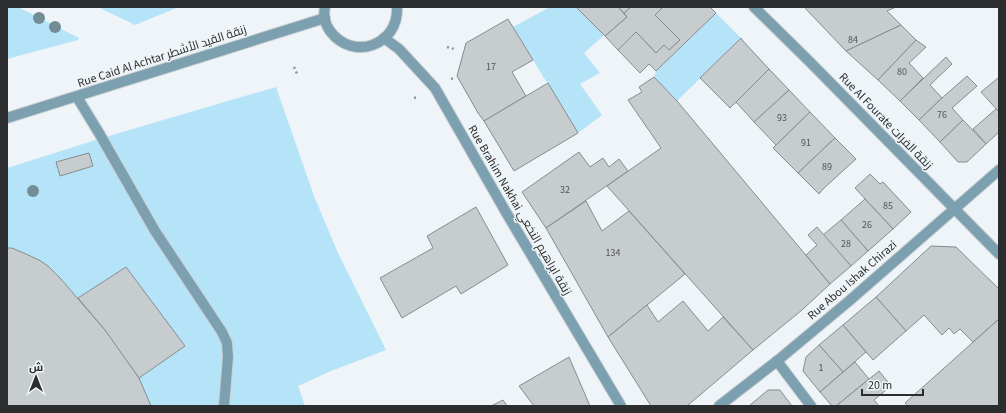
<svg xmlns="http://www.w3.org/2000/svg" width="1006" height="413" font-family="'Source Sans 3',Cairo,sans-serif">
  <style>
    .green { fill: #b5e4f8 }
    .building { fill: #c7cdcf; stroke: #878c8f }
    .lines { fill: none; stroke-linecap: round; stroke-linejoin: round }
    .service-casing { stroke: #cbd0d3; stroke-width: 12 }
    .minor-casing { stroke: #cbd0d3; stroke-width: 12 }
    .tertiary-casing { stroke: #cbd0d3; stroke-width: 12 }
    .path { stroke: #909496; stroke-width: 2.5; stroke-dasharray: 2 3; stroke-linecap: butt }
    .service { stroke: #7ca0af; stroke-width: 10 }
    .minor { stroke: #7ca0af; stroke-width: 10 }
    .tertiary { stroke: #7ca0af; stroke-width: 10 }
    .tree { fill: #738d96 }
    .labels { text-anchor: middle; stroke-width: 3; stroke-linejoin: round; paint-order: stroke }
    .number-label { font-size: 10px; fill: #525556 }
    .street-label { font-size: 12px; fill: #2b2d2e; stroke: #eef4f7 }
  </style>
  <rect width="100%" height="100%" fill="#eef4f7"/>
  <!-- green -->
  <g class="green">
    <path d="M7 7H18L79 38 78 40 7 59Z"/>
    <path d="M98 7H179L135 25Z"/>
    <path d="M550 7H576L604 35 584 53 600 73 580 84 602 115 578 133C557 97 534 63 513 27Z"/>
    <path d="M716 13 741 38 677 101 654 77 656 71Z"/>
    <path d="M276 87 314 196 338 253 386 350 331 371 298 386 305 406H7V168L102 138Z"/>
  </g>
  <!-- building -->
  <g class="building">
    <path d="M576 7H618L627 17 605 36Z"/>
    <path d="M618 7H631L624 13Z"/>
    <path d="M631 7H663L655 15 680 40 669 50 664 45 656 53 636 32 618 50 605 36 627 17 624 13Z"/>
    <path d="M663 7H710L716 13 656 71 649 64 640 73 618 50 636 32 656 53 664 45 669 50 680 40 655 15Z"/>
    <path d="M804 7H896L887 11 901 25 846 51Z"/>
    <path d="M508 19 533 60 512 72 526 96 484 121 478 113 457 76 466 43Z"/>
    <path d="M901 25 916 40 878 80 846 51Z"/>
    <path d="M741 38 743 41 769 69 730 108 700 78Z"/>
    <path d="M916 40 926 47 909 63 923 78 900 101 878 80Z"/>
    <path d="M946 57 952 64 930 85 942 98 919 120 900 101Z"/>
    <path d="M769 69 789 90 754 122 736 102Z"/>
    <path d="M967 76 977 86 952 108 963 120 940 142 919 120 942 98Z"/>
    <path d="M654 77 677 101 830 284 802 310 753 350 607 186 661 148 628 100 642 92 639 87Z"/>
    <path d="M998 78 999 79V112L981 92Z"/>
    <path d="M548 83 578 133 514 171 484 121Z"/>
    <path d="M789 90 810 112 776 145 754 122Z"/>
    <path d="M996 109 999 112V132L986 144 973 129Z"/>
    <path d="M810 112 835 138 798 173 773 148Z"/>
    <path d="M963 120 986 144 967 162H958L940 142Z"/>
    <path d="M835 138 856 159 823 189 819 194 798 173Z"/>
    <path d="M579 152 590 167 603 158 609 167 619 159 628 171 546 228 522 192Z"/>
    <path d="M89 153 93 166 60 176 56 162Z"/>
    <path d="M870 174 880 184 883 182 911 212 893 229 855 188Z"/>
    <path d="M865 199 893 229 868 251 841 220Z"/>
    <path d="M586 201 602 231 629 211 685 274 608 337 546 228Z"/>
    <path d="M476 207 508 265 461 294 456 286 402 318 380 278 433 248 427 236Z"/>
    <path d="M841 220 868 251 851 266 823 235Z"/>
    <path d="M817 227 851 266 830 284 806 255 817 245 808 235Z"/>
    <path d="M931 246 956 247 999 289V319L973 342 960 329 954 334 949 328 942 335 924 315 906 331 876 297Z"/>
    <path d="M7 248H12L26 254 39 260 48 266 60 278 105 330 117 346 139 378 151 406H7Z"/>
    <path d="M126 267 185 346 139 378 105 330 78 298Z"/>
    <path d="M876 297 906 331 873 360 843 325Z"/>
    <path d="M683 301 708 331 723 317 753 350 687 406H651L608 337 647 305 658 322Z"/>
    <path d="M999 319V406H908L905 403Z"/>
    <path d="M843 325 866 352 843 372 819 345Z"/>
    <path d="M819 345 843 372 820 392 803 371 806 357Z"/>
    <path d="M569 357 590 406H534L519 386Z"/>
    <path d="M855 362 869 379 836 406H832L820 392Z"/>
    <path d="M879 371 891 386 874 400 879 406H836Z"/>
    <path d="M768 390H780L792 406H749Z"/>
    <path d="M503 400 507 406H491Z"/>
  </g>
  <g class="lines">
    <defs>
      <path id="service" d="M77 97 99 133 155 231 222 332 227 343 228 357 224 406"/>
      <g id="minor">
        <path d="M777 361 811 406"/>
        <path d="M719 406 777 361 849 301 999 170"/>
      </g>
      <g id="tertiary">
        <path d="M325 7C323 15 325 24 330 31 353 62 399 45 397 7"/>
        <path d="M754 7 810 62 999 254"/>
        <path d="M384 38 399 49 435 88 507 214 621 406"/>
        <path d="M7 118 325 18"/>
      </g>
    </defs>
    <!-- service casing -->
    <use href="#service" class="service-casing"/>
    <!-- minor casing -->
    <use href="#minor" class="minor-casing"/>
    <!-- tertiary casing -->
    <use href="#tertiary" class="tertiary-casing"/>
    <!-- path -->
    <g class="path">
      <path d="M447 47 454 49"/>
      <path d="M294 67 298 76"/>
      <path d="M451 79 455 78"/>
      <path d="M414 98 418 97"/>
    </g>
    <!-- service -->
    <use href="#service" class="service"/>
    <!-- minor -->
    <use href="#minor" class="minor"/>
    <!-- tertiary -->
    <use href="#tertiary" class="tertiary"/>
  </g>
  <!-- trees -->
  <g class="tree">
    <circle cx="39" cy="18" r="6"/>
    <circle cx="55" cy="27" r="6"/>
    <circle cx="33" cy="191" r="6"/>
  </g>
  <g class="labels">
    <!-- number labels -->
    <g class="number-label">
      <text x="853" y="43">84</text>
      <text x="491" y="70">17</text>
      <text x="902" y="75">80</text>
      <text x="942" y="118">76</text>
      <text x="782" y="121">93</text>
      <text x="806" y="146">91</text>
      <text x="827" y="170">89</text>
      <text x="565" y="193">32</text>
      <text x="888" y="209">85</text>
      <text x="867" y="228">26</text>
      <text x="846" y="247">28</text>
      <text x="613" y="256">134</text>
      <text x="821" y="371">1</text>
    </g>
    <!-- street labels -->
    <g class="street-label">
      <text transform="translate(162 56) rotate(-18)" y="4">Rue Caid Al Achtar زنقة القيد الأشطر</text>
      <text transform="translate(886 121) rotate(46)" y="4">Rue Al Fourate زنقة الفرات</text>
      <text transform="translate(520 210) rotate(60)" y="4">Rue Brahim Nakhai زنقة ابراهيم النخعي</text>
      <text transform="translate(852 280) rotate(-41)" y="4">Rue Abou Ishak Chirazi</text>
    </g>
  </g>
  <!-- border -->
  <rect width="1006" height="413" fill="none" stroke="#2b2d2e" stroke-width="16"/>
  <!-- north arrow -->
  <g transform="translate(36 377)" stroke="#eef4f7" stroke-width="3" paint-order="stroke">
  <path d="M0-3L7 15L0 10L-7 15Z" fill="#2b2d2e"/>
  <text y="-6" font-size="11" font-weight="bold" text-anchor="middle" fill="#2b2d2e">ش</text>
  </g>
  <!-- scale -->
  <path d="M862 389v6h61v-6" fill="none" stroke="#2b2d2e" stroke-width="2"/>
  <text x="868" y="389" font-size="12" fill="#2b2d2e" stroke="#eef4f7" stroke-width="3" paint-order="stroke">20 m</text>
</svg>
